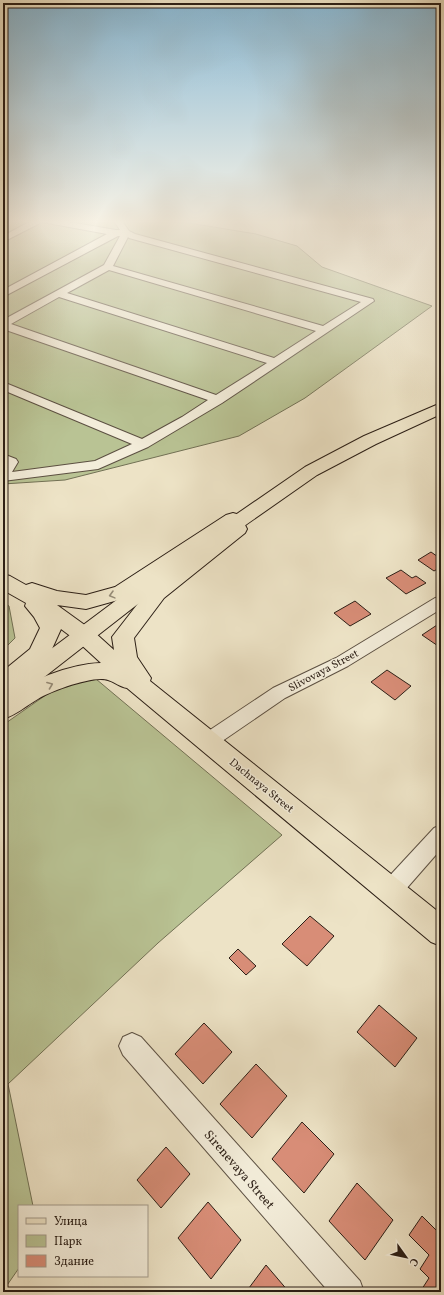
<svg xmlns="http://www.w3.org/2000/svg" width="444" height="1295" font-family="Vollkorn,serif">
  <style>
    .green { fill: #b9c394; stroke: #727155 }
    .building { fill: #d88d77; stroke: #2c1f16 }
    .lines { fill: none; stroke-linecap: round; stroke-linejoin: round }
    .minor-casing { stroke: #5c5042; stroke-width: 2 }
    .major-casing { stroke: #2c1f16; stroke-width: 2 }
    .highway-casing { stroke: #2c1f16; stroke-width: 2 }
    .minor { fill: #f3edda; fill-rule: evenodd }
    .major { fill: #ede3c6; fill-rule: evenodd }
    .highway { fill: #ede3c6; fill-rule: evenodd }
    .oneway { stroke: #968b77 }
    .labels { text-anchor: middle; stroke-width: 3; stroke-linejoin: round; paint-order: stroke }
    .street-label { font-size: 11px; fill: #2c1f16; stroke: #f3edda }
    .near-street-label { font-size: 13px; fill: #2c1f16; stroke: #f3edda }
  </style>
  <rect width="100%" height="100%" fill="#ede3c6"/>
  <filter id="stains"><feTurbulence type="fractalNoise" baseFrequency=".005" numOctaves="4"/><feColorMatrix values="0 0 0 0 .2 0 0 0 0 .09 0 0 0 0 .02 0 0 0 .5 -.17"/></filter>
  <radialGradient id="worn" r=".72"><stop offset=".6" stop-color="#630" stop-opacity="0"/><stop offset="1" stop-color="#630" stop-opacity=".3"/></radialGradient>
  <!-- green -->
  <g class="green">
    <path d="M3 221H177L256 234 297 246 322 267 432 306 305 398 239 436 65 480 3 484Z"/>
    <path d="M3 603 9 606 15 638 3 650Z"/>
    <path d="M96 679 282 835 158 943 8 1084 33 1206H19V1268L3 1291V725L63 683Z"/>
  </g>
  <!-- building -->
  <g class="building">
    <path d="M431 552 441 559V567L434 571 418 560Z"/>
    <path d="M401 570 412 578 416 576 426 583 406 594 386 578Z"/>
    <path d="M355 601 371 614 350 626 334 613Z"/>
    <path d="M437 625 441 628V648L422 635Z"/>
    <path d="M387 670 411 686 395 700 371 682Z"/>
    <path d="M310 916 334 936 307 966 282 944Z"/>
    <path d="M238 949 256 966 246 975 229 958Z"/>
    <path d="M379 1005 417 1038 395 1067 357 1032Z"/>
    <path d="M204 1023 232 1052 203 1084 175 1054Z"/>
    <path d="M256 1064 287 1096 252 1138 220 1104Z"/>
    <path d="M302 1122 334 1154 304 1193 272 1159Z"/>
    <path d="M166 1147 190 1174 161 1208 137 1180Z"/>
    <path d="M357 1183 393 1220 365 1260 329 1221Z"/>
    <path d="M208 1202 241 1240 211 1279 178 1238Z"/>
    <path d="M422 1216 441 1235V1292H420L429 1278 420 1269 429 1255 409 1235Z"/>
    <path d="M266 1265 289 1292H246Z"/>
  </g>
  <g class="lines">
    <defs>
      <g id="minor">
        <path d="M31 221H63L116 230H120L114 221H122L129 231 135 234 373 299 374 301 222 403 148 447 98 469 3 481V454L16 459 18 462 12 472 95 461 132 444 3 390V382L142 439 182 417 208 400 3 329V320L104 265 120 236H118L3 297V290L107 234 42 222 3 242V236ZM128 237 129 238 361 302 323 326 113 266ZM109 270 316 331 274 358 67 293ZM59 297 267 363 216 395 11 324Z"/>
        <path d="M441 597V609L348 666 285 698 215 746 208 748 201 746 199 741 201 736 273 688 336 658 435 598Z"/>
        <path d="M441 825V849L399 897 391 900 383 897 380 890 383 883 434 828Z"/>
        <path d="M132 1033 141 1037 360 1281 364 1292H329L123 1055 119 1046 123 1037Z"/>
      </g>
      <path id="major" d="M233 513 240 515 242 519 239 523 245 525 247 529 245 533 164 598 134 638 137 657 151 678 150 681 441 914V946L431 942 127 688C120 687 115 682 108 680 94 675 51 691 38 699 26 706 16 715 3 719V698C30 681 68 664 101 663L77 641 61 629 47 660 11 689 3 691V671L30 649 40 628 34 617 25 606 26 603 3 590V574L10 576 26 585 32 583 57 591 86 595 115 587 226 515ZM198 551 150 588 112 637 114 650 93 631 57 605 86 609 129 597Z"/>
      <path id="highway" d="M441 403V414L376 444 317 475 184 568 11 703 3 706V685L170 560 305 467 364 436Z"/>
    </defs>
    <!-- minor casing -->
    <use href="#minor" class="minor-casing"/>
    <!-- major casing -->
    <use href="#major" class="major-casing"/>
    <!-- highway casing -->
    <use href="#highway" class="highway-casing"/>
    <!-- minor -->
    <use href="#minor" class="minor"/>
    <!-- major -->
    <use href="#major" class="major"/>
    <!-- highway -->
    <use href="#highway" class="highway"/>
  </g>
  <!-- one-way arrows -->
  <defs><path id="oneway-chevron" d="M-2-3.5L2.5 0L-2 3.5" fill="none" stroke-width="1.6" stroke-linecap="round" stroke-linejoin="round"/></defs>
  <g class="oneway">
    <use href="#oneway-chevron" transform="translate(112 595) rotate(165)"/>
    <use href="#oneway-chevron" transform="translate(50 685) rotate(-21)"/>
  </g>
  <!-- sky -->
  <linearGradient id="sky" x2="0" y2="1"><stop stop-color="#88b8d4"/><stop offset="0.55" stop-color="#f7f2e5"/><stop offset="1" stop-color="#f7f2e5" stop-opacity="0"/></linearGradient>
  <rect width="444" height="403" fill="url(#sky)"/>
  <g class="labels">
    <!-- street labels -->
    <g class="street-label">
      <text transform="translate(323 670) rotate(-28)" y="4">Slivovaya Street</text>
      <text transform="translate(262 785) rotate(39)" y="4">Dachnaya Street</text>
    </g>
    <!-- near-street labels -->
    <g class="near-street-label">
      <text transform="translate(240 1169) rotate(49)" y="5">Sirenevaya Street</text>
    </g>
  </g>
  <!-- margin -->
  <rect width="444" height="1295" fill="none" stroke="#ede3c6" stroke-width="16"/>
  <rect x="4" y="4" width="436" height="1287" fill="none" stroke="#2c1f16" stroke-width="2"/>
  <rect x="8" y="8" width="428" height="1279" fill="none" stroke="#2c1f16"/>
  <!-- legend -->
  <rect x="18" y="1205" width="130" height="72" fill="#f3edda" stroke="#a39b8c"/>
  <rect x="26" y="1218" width="20" height="6" fill="#ede3c6" stroke="#a39b8c"/>
  <text x="54" y="1225" font-size="12" fill="#2c1f16">Улица</text>
  <rect x="26" y="1235" width="20" height="12" fill="#b9c394" stroke="#a39b8c"/>
  <text x="54" y="1245" font-size="12" fill="#2c1f16">Парк</text>
  <rect x="26" y="1255" width="20" height="12" fill="#d88d77" stroke="#a39b8c"/>
  <text x="54" y="1265" font-size="12" fill="#2c1f16">Здание</text>
  <!-- north arrow -->
  <g transform="translate(406 1257) rotate(123)" stroke="#f3edda" stroke-width="3" paint-order="stroke">
  <path d="M0-3L7 15L0 10L-7 15Z" fill="#2c1f16"/>
  <text y="-6" font-size="11" font-weight="bold" text-anchor="middle" fill="#2c1f16">С</text>
  </g>
  <rect width="100%" height="100%" filter="url(#stains)"/>
  <rect width="100%" height="100%" fill="url(#worn)"/>
</svg>
